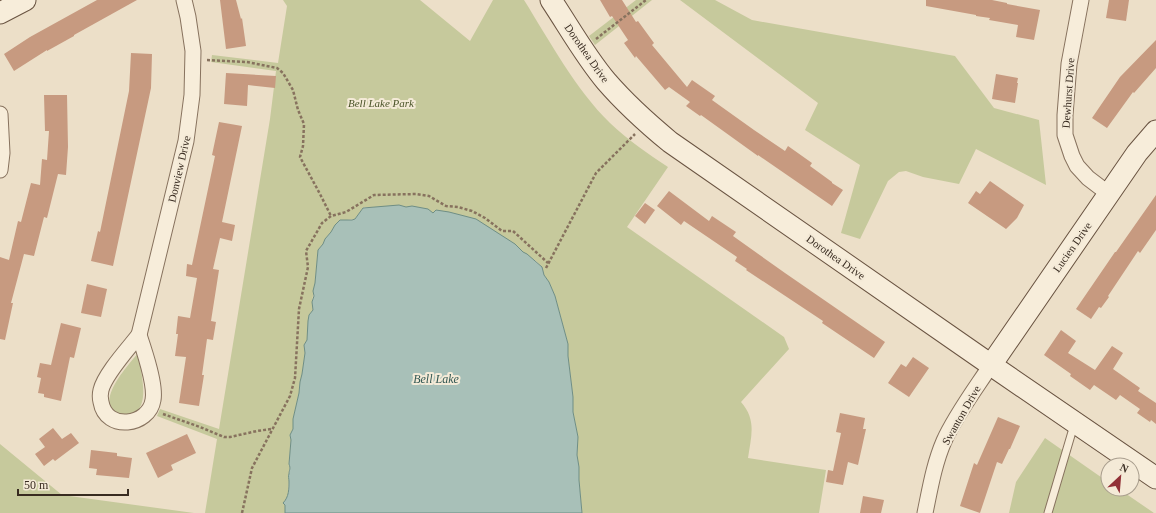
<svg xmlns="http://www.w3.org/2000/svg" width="1156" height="513" font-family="Georgia,serif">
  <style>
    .green { fill: #c6c99c }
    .water { fill: #a8c0b8; stroke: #6f8e85 }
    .building { fill: #c79a80 }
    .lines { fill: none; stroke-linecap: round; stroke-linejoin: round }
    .lane-casing { stroke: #87725e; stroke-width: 9 }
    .street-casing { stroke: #87725e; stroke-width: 17 }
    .secondary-casing { stroke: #695341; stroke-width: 23 }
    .path { stroke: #87725e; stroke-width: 2.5; stroke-dasharray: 3 2; stroke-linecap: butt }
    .lane { stroke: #f7edda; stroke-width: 7 }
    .street { stroke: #f7edda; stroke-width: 15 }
    .secondary { stroke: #f7edda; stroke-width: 21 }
    .labels { text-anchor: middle; stroke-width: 4; stroke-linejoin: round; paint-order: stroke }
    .street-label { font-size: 11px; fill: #382b20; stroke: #f4ead7 }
    .park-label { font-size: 11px; font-style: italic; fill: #4a5328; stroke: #f4ead7 }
    .water-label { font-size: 12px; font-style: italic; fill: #315752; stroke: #f4ead7 }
  </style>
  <rect width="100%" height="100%" fill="#ecdfc8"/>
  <!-- green -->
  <g class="green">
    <path d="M283 0H420L470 41 493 0H524C549 40 576 90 610 123 628 140 648 154 668 167L627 227 784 337 789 349 741 402C757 420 751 437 748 458L826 470 819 513H582L579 480V467L577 455 578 437 573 412V397L568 356V344L555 296 549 282 544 275 542 267 536 261 456 214 364 207 355 219 339 221 335 225 331 232 325 239 323 244 318 250 315 283 312 302 313 310 309 315 308 321 307 340 304 345 305 353 302 374 300 382 299 393 293 419V429L290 435 291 440 289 464 290 469 289 474V481L288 495 285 504V513H205L217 439 157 416 160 409 219 429 270 119 276 71 211 62 212 55 278 63 287 6Z"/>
    <path d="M636 0H652L595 45 589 36Z"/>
    <path d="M680 0H715L752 20 955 56 994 108 1039 120 1046 185 976 149 959 184 923 177 906 171 899 172 888 181 860 239 841 233 860 165 805 130 818 103Z"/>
    <path d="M138 353C140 366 146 391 142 402 141 407 137 412 133 415 129 415 122 416 118 414 94 401 128 366 138 353Z"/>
    <path d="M1045 438 1108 482V489H1119L1154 513H1009L1016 482Z"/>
    <path d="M0 444 62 495 194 513H0Z"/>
  </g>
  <!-- water -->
  <path class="water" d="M399 205 406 207 412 206 428 209 433 213 436 210 449 212 476 219 515 244 523 252 527 254 542 267 544 275 549 282 555 296 568 344V356L573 397V412L578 437 577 455 579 467V480L582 513H285V505L283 503C289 497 289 489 289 481 289 480 288 475 289 474 289 470 291 469 289 464L291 440 290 435 293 429V419L299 393 300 382 302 374 305 353 304 345 307 340 308 321 309 315 313 310 312 302 314 296 313 291 315 283 318 250 323 244 325 239 331 232 335 225 340 220H352L355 219 363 208Z"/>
  <!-- building -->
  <g class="building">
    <path d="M97 0H137L74 35V36L47 51V50L14 71 4 54 30 37Z"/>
    <path d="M220 0H236L241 19 242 18 246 46 226 49Z"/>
    <path d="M600 0H622L636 22 638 21 654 43 652 45 687 87 692 80 715 96 712 100 754 130 785 151 788 146 812 163 810 166 832 182V183L843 190 832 206 758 155V156L701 115 700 116 686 106 690 102 669 87 665 90 636 56 635 58 624 43 628 40 612 16 610 17Z"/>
    <path d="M926 0H992L1007 3V4L1040 10 1034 40 1016 37 1018 25 989 20 990 18 976 16V15L926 6Z"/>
    <path d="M1109 0H1129L1126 21 1106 18Z"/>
    <path d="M1156 40V68L1134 93 1133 92 1107 128 1092 118 1120 77Z"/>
    <path d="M131 53 152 54 151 88 113 266 91 261 98 231 100 232 129 91Z"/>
    <path d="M226 73 276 76 275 88 248 85 247 106 224 104Z"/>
    <path d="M996 74 1018 78 1017 83H1018L1015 103 992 99Z"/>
    <path d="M44 95H67L68 147 66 175 58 174 47 218 44 217 34 256 24 254 11 303H13L5 340 0 339V257L9 260 18 221 21 222 31 183 40 185 42 159 47 160 49 131H45Z"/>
    <path d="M219 122 242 126 222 222 235 225 232 241 220 238 213 269 219 270 211 321 216 322 213 340 207 339 202 375H204L199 406 179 403 186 357 175 356 178 334H176L178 316 190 318 197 278 186 276 187 264 192 265 215 156 212 155Z"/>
    <path d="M990 181 1024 205 1017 218 1006 229 968 203 976 191 980 194Z"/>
    <path d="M669 191 709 221 712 216 736 232 733 236 785 273 885 342 874 358 822 323 823 321 746 270 747 269 735 261 737 257 684 221 681 225 657 206Z"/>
    <path d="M1156 195V230L1140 253 1138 251 1108 296 1109 297 1101 308 1099 307 1091 319 1076 309 1115 252H1116Z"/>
    <path d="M645 203 655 210 645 224 635 216Z"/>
    <path d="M87 284 107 289 101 317 81 313Z"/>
    <path d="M61 323 81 328 74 358 70 357 61 401 44 397V394L38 393 41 378 37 377 40 363 51 365Z"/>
    <path d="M1061 330 1076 341 1068 353 1095 370 1112 346 1123 353 1113 369 1140 388 1138 391 1156 403V424L1151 420 1150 422 1137 413 1140 409 1120 395 1116 400 1094 385 1090 390 1070 376 1071 374 1044 355Z"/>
    <path d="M913 357 929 368 909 397 888 383 901 364 906 367Z"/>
    <path d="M840 413 865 418 863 429H866L858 465 848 462 843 485 826 482 828 470 833 471 841 433 836 432Z"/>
    <path d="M998 417 1020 426 1010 449H1009L1002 464 997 462 980 513 960 506 974 463 977 465Z"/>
    <path d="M53 428 62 439 71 433 79 443 55 461 53 459 44 466 35 454 45 447 39 439Z"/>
    <path d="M187 434 196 453 171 465 173 470 158 478 146 453Z"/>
    <path d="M91 450 117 453V456L132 458 129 478 96 475 97 469 89 468Z"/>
    <path d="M863 496 884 500 881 513H860Z"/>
  </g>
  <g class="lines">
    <defs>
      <path id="lane" d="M1048 513 1074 425"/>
      <g id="street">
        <path d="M1081 0 1069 64 1065 115V135L1072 156 1077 166 1088 178 1109 194"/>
        <path d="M0 114 2 153 0 170"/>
        <path d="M139 335 186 141 192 95 193 51 188 17 184 0"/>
        <path d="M139 335C144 350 156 385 153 400 149 426 106 432 101 402 100 398 100 394 101 390 105 374 128 349 139 335Z"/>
        <path d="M925 513C930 489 934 464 944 441 955 416 976 388 991 365"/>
      </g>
      <g id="secondary">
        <path d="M551 0C569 27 585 56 606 81 625 103 647 123 670 142L991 365 1156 478"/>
        <path d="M0 13 25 0"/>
        <path d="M991 365 1137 153 1156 131"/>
      </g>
    </defs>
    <!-- lane casing -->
    <use href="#lane" class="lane-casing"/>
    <!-- street casing -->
    <use href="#street" class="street-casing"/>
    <!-- secondary casing -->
    <use href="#secondary" class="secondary-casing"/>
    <!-- path -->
    <g class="path">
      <path d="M596 39 646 0"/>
      <path d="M207 60 247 62 277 68 283 73 293 90 298 110 304 124 303 146 300 157 320 194 331 216"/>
      <path d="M546 268 596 173 635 134"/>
      <path d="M163 414 200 427 224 437H230L257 431 271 429"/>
      <path d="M242 513 252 468 290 396 295 378 299 309 308 267 306 251 322 223 331 216 346 212 374 195 416 194 429 196 446 206 458 207 472 211 485 218 502 231H513L548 263"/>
    </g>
    <!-- lane -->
    <use href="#lane" class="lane"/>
    <!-- street -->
    <use href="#street" class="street"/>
    <!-- secondary -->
    <use href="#secondary" class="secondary"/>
  </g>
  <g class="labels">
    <!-- street labels -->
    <g class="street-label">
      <text transform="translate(587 53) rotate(55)" y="4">Dorothea Drive</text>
      <text transform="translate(1068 93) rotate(-86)" y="4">Dewhurst Drive</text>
      <text transform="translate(179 169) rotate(-77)" y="4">Donview Drive</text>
      <text transform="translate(1072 247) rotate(-55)" y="4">Lucien Drive</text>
      <text transform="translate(836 257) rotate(35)" y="4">Dorothea Drive</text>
      <text transform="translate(961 415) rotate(-60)" y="4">Swanton Drive</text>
    </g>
    <!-- park labels -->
    <g class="park-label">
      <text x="381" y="107">Bell Lake Park</text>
    </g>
    <!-- water labels -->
    <g class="water-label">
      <text x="436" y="383">Bell Lake</text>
    </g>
  </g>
  <!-- north arrow -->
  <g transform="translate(1120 477) rotate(26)"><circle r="19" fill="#f4ead7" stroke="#a99e8e"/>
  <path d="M0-3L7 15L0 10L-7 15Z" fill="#923137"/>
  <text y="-6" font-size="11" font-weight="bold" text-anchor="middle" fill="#382b20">N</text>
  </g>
  <!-- scale -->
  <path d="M18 489v6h110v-6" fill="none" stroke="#382b20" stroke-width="2"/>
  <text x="24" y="489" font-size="12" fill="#382b20" stroke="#f4ead7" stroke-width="3" paint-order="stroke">50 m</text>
</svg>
